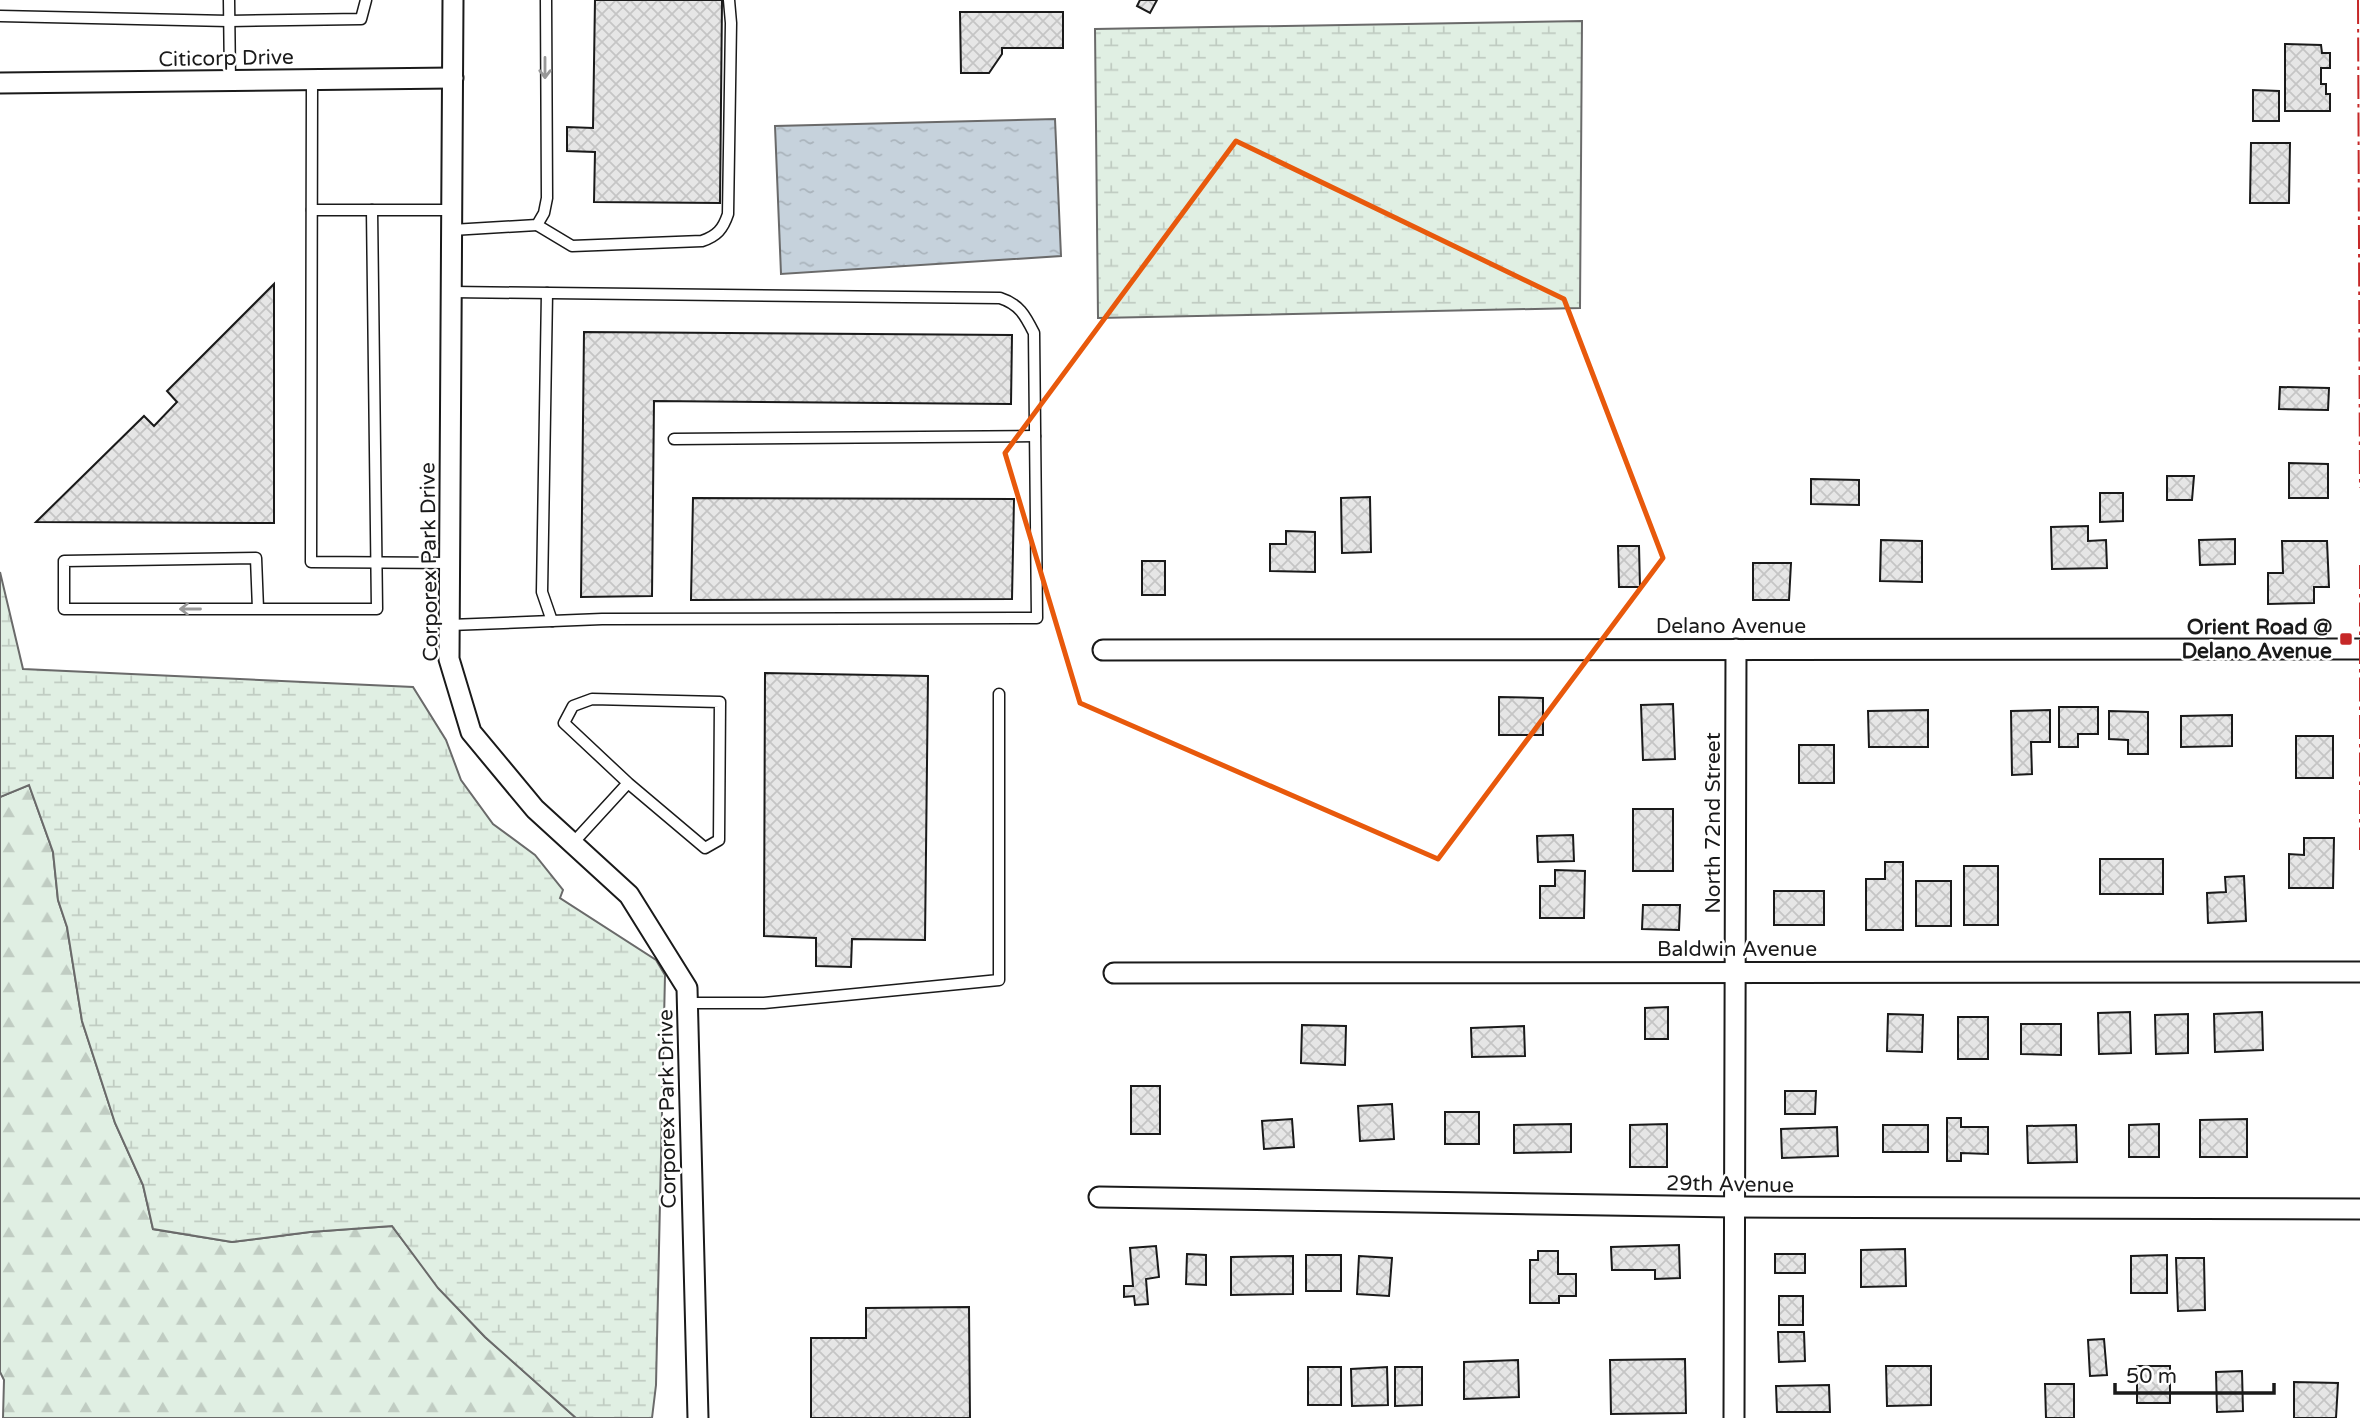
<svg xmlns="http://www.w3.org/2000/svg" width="2360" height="1418" font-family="'Varela Round',sans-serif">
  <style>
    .forest { fill: url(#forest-firs); stroke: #6a6a6a; stroke-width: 2 }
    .wetland { fill: url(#wetland-marsh); stroke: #6a6a6a; stroke-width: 2 }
    .water { fill: url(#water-ripples); stroke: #6a6a6a; stroke-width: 2 }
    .building { fill: url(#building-cross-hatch); stroke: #1a1a1a; stroke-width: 2 }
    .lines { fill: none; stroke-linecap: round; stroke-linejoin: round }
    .lane-casing { stroke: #1a1a1a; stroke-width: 13 }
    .street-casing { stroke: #1a1a1a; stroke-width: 23 }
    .lane { stroke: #fff; stroke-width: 10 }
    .street { stroke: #fff; stroke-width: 19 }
    .power { stroke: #c62828; stroke-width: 2; stroke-dasharray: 24 5 3.5 5; stroke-linecap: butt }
    .oneway { stroke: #989898 }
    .marked { fill: none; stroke: #e8590c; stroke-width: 5; stroke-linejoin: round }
    .poi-dot { fill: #c62828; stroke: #fff; stroke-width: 2.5 }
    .labels { text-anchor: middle; stroke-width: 5; stroke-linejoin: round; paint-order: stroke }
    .street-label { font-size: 21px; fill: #1a1a1a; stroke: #fff }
    .poi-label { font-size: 21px; font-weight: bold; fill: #1a1a1a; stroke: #fff; text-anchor: end }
  </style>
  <defs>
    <pattern id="forest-firs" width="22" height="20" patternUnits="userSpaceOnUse" patternTransform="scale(1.75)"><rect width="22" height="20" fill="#e0efe3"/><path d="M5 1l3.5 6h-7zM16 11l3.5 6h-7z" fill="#c0ccc2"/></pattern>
    <pattern id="wetland-marsh" width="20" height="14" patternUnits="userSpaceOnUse" patternTransform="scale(1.75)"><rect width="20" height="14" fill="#e0efe3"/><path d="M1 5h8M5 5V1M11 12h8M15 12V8" fill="none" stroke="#c0ccc2"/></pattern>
    <pattern id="water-ripples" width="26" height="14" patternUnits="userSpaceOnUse" patternTransform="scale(1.75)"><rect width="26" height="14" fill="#c6d2dc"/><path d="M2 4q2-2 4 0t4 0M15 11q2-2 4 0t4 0" fill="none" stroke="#aab4bc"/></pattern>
    <pattern id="building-cross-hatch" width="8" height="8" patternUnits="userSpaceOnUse" patternTransform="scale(1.75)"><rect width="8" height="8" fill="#e6e6e6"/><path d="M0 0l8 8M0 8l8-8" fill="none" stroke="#c5c5c5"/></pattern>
  </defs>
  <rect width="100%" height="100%" fill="#fff"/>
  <!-- forest -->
  <path class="forest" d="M29 785 53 852 58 900 67 927 82 1021 115 1123 143 1185 153 1229 232 1242 310 1232 392 1226 439 1288 485 1337 576 1418H3L4 1380 0 1372V797Z"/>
  <!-- wetland -->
  <g class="wetland">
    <path d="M1582 21 1580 308 1098 318 1095 29Z"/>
    <path d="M0 572 23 669 413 687 446 740 461 780 493 824 535 855 563 890 560 898 656 960 665 975 656 1385 652 1418H576L485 1337 438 1288 392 1226 310 1232 232 1242 153 1229 143 1185 115 1123 82 1021 67 927 58 900 53 852 29 785 0 797Z"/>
  </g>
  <!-- water -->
  <path class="water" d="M1055 119 1061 256 781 274 775 126Z"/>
  <!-- building -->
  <g class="building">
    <path d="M595 0H722L720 203 594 202 595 152 567 151V127L593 128Z"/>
    <path d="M1140 0H1157L1150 13 1137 6Z"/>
    <path d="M960 12H1063V48H1002V54L989 73H961Z"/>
    <path d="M2285 44 2321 45 2322 53H2330V68H2321V84H2326V94H2330V111H2285Z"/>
    <path d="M2253 90 2279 91V121H2253Z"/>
    <path d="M2251 143H2290L2289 203H2250Z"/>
    <path d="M274 284V523L36 522 144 416 154 426 177 402 167 391Z"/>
    <path d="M584 332 1012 335 1011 404 654 401 652 596 581 597Z"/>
    <path d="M2280 387 2329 388 2328 410 2279 409Z"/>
    <path d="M2289 463 2328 464V498H2289Z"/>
    <path d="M2167 476H2194L2192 500H2167Z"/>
    <path d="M1811 479 1859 480V505L1811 504Z"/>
    <path d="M2100 493H2123V521L2100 522Z"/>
    <path d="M1370 497 1371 552 1342 553 1341 498Z"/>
    <path d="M693 498 1014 499 1012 599 691 600Z"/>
    <path d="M2088 526V541L2106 540 2107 568 2052 569 2051 527Z"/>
    <path d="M1286 531 1315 532V572L1270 571V544H1286Z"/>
    <path d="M2235 539V564L2200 565 2199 540Z"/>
    <path d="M1881 540 1922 541V582L1880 581Z"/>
    <path d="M2282 541H2327L2329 587H2314V603L2268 604V573H2283Z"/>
    <path d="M1618 546H1639L1640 587H1619Z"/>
    <rect x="1142" y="561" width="23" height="34"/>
    <path d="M1753 563H1791L1789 600H1753Z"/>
    <path d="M765 673 928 676 925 940 852 939 851 967 816 966V938L764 936Z"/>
    <path d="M1499 697 1543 698V735H1499Z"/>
    <path d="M1673 704 1675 759 1643 760 1641 705Z"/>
    <path d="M2059 707H2098V734H2078V747H2059Z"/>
    <path d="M1928 710V747H1869L1868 711Z"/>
    <path d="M2050 710V742H2031L2032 774 2012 775 2011 711Z"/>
    <path d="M2109 711 2148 712V754H2128V740L2109 739Z"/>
    <path d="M2232 715V746L2181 747V716Z"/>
    <rect x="2296" y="736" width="37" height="42"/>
    <rect x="1799" y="745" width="35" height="38"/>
    <rect x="1633" y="809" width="40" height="62"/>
    <path d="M1573 835 1574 861 1538 862 1537 836Z"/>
    <path d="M2304 838H2334L2333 888H2289V854L2304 855Z"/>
    <rect x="2100" y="859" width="63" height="35"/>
    <path d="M1885 862H1903V930H1866V879H1885Z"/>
    <rect x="1964" y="866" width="34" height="59"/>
    <path d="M1555 870 1585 871 1584 918H1540V886H1555Z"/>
    <path d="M2244 876 2246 921 2208 923 2207 893 2226 892 2225 877Z"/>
    <rect x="1916" y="881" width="35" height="45"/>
    <rect x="1774" y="891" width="50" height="34"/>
    <path d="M1643 905H1680L1679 930 1642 929Z"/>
    <path d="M1668 1007V1039H1645V1008Z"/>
    <path d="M2130 1012 2131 1053 2099 1054 2098 1013Z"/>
    <path d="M2262 1012 2263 1050 2215 1052 2214 1014Z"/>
    <path d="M1888 1014 1923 1015 1922 1052 1887 1051Z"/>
    <path d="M2188 1014V1053L2156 1054 2155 1015Z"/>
    <rect x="1958" y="1017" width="30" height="42"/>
    <path d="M2021 1024H2061V1055L2021 1054Z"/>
    <path d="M1302 1025 1346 1026 1345 1065 1301 1063Z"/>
    <path d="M1524 1026 1525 1056 1472 1057 1471 1028Z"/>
    <rect x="1131" y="1086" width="29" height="48"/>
    <path d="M1785 1091H1816L1815 1114H1785Z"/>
    <path d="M1392 1104 1394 1139 1360 1141 1358 1106Z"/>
    <rect x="1445" y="1112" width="34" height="32"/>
    <path d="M1947 1118H1961V1127H1988V1154L1961 1153V1161H1947Z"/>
    <path d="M1292 1119 1294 1147 1264 1149 1262 1121Z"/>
    <path d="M2247 1119V1157H2200V1120Z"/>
    <path d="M1571 1124V1152L1514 1153V1125Z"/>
    <path d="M1667 1124V1167H1630V1125Z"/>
    <path d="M2159 1124V1157H2129V1125Z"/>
    <rect x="1883" y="1125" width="45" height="27"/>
    <path d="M2076 1125 2077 1162 2028 1163 2027 1126Z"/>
    <path d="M1837 1127 1838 1156 1782 1158 1781 1129Z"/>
    <path d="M1679 1245 1680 1278 1655 1279V1270H1612L1611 1247Z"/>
    <path d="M1156 1246 1159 1277 1146 1279 1148 1304 1135 1305 1134 1296 1124 1297V1286H1133L1130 1248Z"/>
    <path d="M1905 1249 1906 1286 1861 1287V1250Z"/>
    <path d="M1538 1251H1558V1274H1576V1296H1559V1303H1530V1260H1538Z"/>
    <path d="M1187 1254 1206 1255V1285L1186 1284Z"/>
    <rect x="1775" y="1254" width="30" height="19"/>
    <rect x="1306" y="1255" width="35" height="36"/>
    <path d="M2167 1255V1293H2131V1256Z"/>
    <path d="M1293 1256V1294L1231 1295V1257Z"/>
    <path d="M1359 1256 1392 1258 1389 1296 1357 1294Z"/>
    <path d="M2176 1258H2204L2205 1310 2178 1311Z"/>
    <rect x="1779" y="1296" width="24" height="29"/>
    <path d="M969 1307 970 1418H811V1338H866V1308Z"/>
    <path d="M1778 1332H1804L1805 1361 1779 1362Z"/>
    <path d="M2104 1339 2107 1375 2090 1376 2088 1340Z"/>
    <path d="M1685 1359 1686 1413 1611 1414 1610 1360Z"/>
    <path d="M1518 1360 1519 1397 1464 1399V1362Z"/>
    <path d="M1886 1366H1931V1405L1887 1406Z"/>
    <rect x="2137" y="1366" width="33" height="37"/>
    <rect x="1308" y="1367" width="33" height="38"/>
    <path d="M1387 1367 1388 1405 1352 1406 1351 1369Z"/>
    <path d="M1395 1367H1422V1405L1395 1406Z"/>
    <path d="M2242 1371 2243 1411 2217 1412 2216 1372Z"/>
    <path d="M2294 1382 2338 1383 2336 1418H2294Z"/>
    <path d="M2045 1384H2074V1418H2046Z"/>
    <path d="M1829 1385 1830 1412H1777L1776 1386Z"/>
  </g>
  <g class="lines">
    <defs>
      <g id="lane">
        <path d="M229 0 230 81"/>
        <path d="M0 16 229 21 361 19 366 0"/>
        <path d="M312 80 311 562 450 563"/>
        <path d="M312 210H452"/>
        <path d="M537 225 572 246 702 241C717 236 723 229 728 214L731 23 729 0"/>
        <path d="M452 230 537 225 544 213 547 198 546 0"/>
        <path d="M547 293 542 592 552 621"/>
        <path d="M674 439 1035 436"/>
        <path d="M258 609 256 558 64 561V609H377L372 210"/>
        <path d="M450 625 602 619 1037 618 1034 333C1025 315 1019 304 1000 298L452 292"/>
        <path d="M573 843 628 783 564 723 573 706 592 699 720 702 719 840 705 848 628 783"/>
        <path d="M687 1003H764L999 980V694"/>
      </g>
      <g id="street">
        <path d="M453 0 449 659 471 732 535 809 629 895 687 988 698 1418"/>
        <path d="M0 83 453 78"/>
        <path d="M1103 650 2360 649"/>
        <path d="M1114 973 2360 972"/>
        <path d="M1099 1197 1736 1207 2360 1209"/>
        <path d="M1734 1418 1736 649"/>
      </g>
    </defs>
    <!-- lane casing -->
    <use href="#lane" class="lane-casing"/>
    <!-- street casing -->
    <use href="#street" class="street-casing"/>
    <!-- lane -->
    <use href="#lane" class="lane"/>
    <!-- street -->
    <use href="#street" class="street"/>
    <!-- power -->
    <g class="power">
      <path d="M2358 0 2360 488"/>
      <path d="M2360 565V850"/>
    </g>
  </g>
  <!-- one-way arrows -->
  <defs><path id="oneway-shaft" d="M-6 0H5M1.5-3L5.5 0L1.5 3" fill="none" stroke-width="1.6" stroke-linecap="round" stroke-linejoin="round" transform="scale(1.75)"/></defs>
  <g class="oneway">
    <use href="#oneway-shaft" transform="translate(545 68) rotate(90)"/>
    <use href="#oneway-shaft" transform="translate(190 609) rotate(180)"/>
  </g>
  <!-- marked area -->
  <path class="marked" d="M1236 141 1564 299 1663 558 1438 859 1080 703 1005 453Z"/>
  <!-- markers -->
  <rect class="poi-dot" x="2339" y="632" width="14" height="14" rx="3.5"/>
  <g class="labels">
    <!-- street labels -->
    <g class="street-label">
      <text transform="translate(226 58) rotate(-1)" y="7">Citicorp Drive</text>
      <text transform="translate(429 562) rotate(-91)" y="7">Corporex Park Drive</text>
      <text x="1731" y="633">Delano Avenue</text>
      <text transform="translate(1713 823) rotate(-90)" y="7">North 72nd Street</text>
      <text x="1737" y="956">Baldwin Avenue</text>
      <text transform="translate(667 1109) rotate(-91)" y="7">Corporex Park Drive</text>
      <text transform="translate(1730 1184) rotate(1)" y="7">29th Avenue</text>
    </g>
    <!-- poi labels -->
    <g class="poi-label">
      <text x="2332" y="634">Orient Road @<tspan x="2332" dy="24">Delano Avenue</tspan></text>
    </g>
  </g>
  <!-- scale -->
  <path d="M2115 1383v10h159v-10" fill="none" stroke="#1a1a1a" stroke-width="3.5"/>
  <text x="2126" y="1383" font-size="21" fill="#1a1a1a" stroke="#ffffff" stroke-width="5" paint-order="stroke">50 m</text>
</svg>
